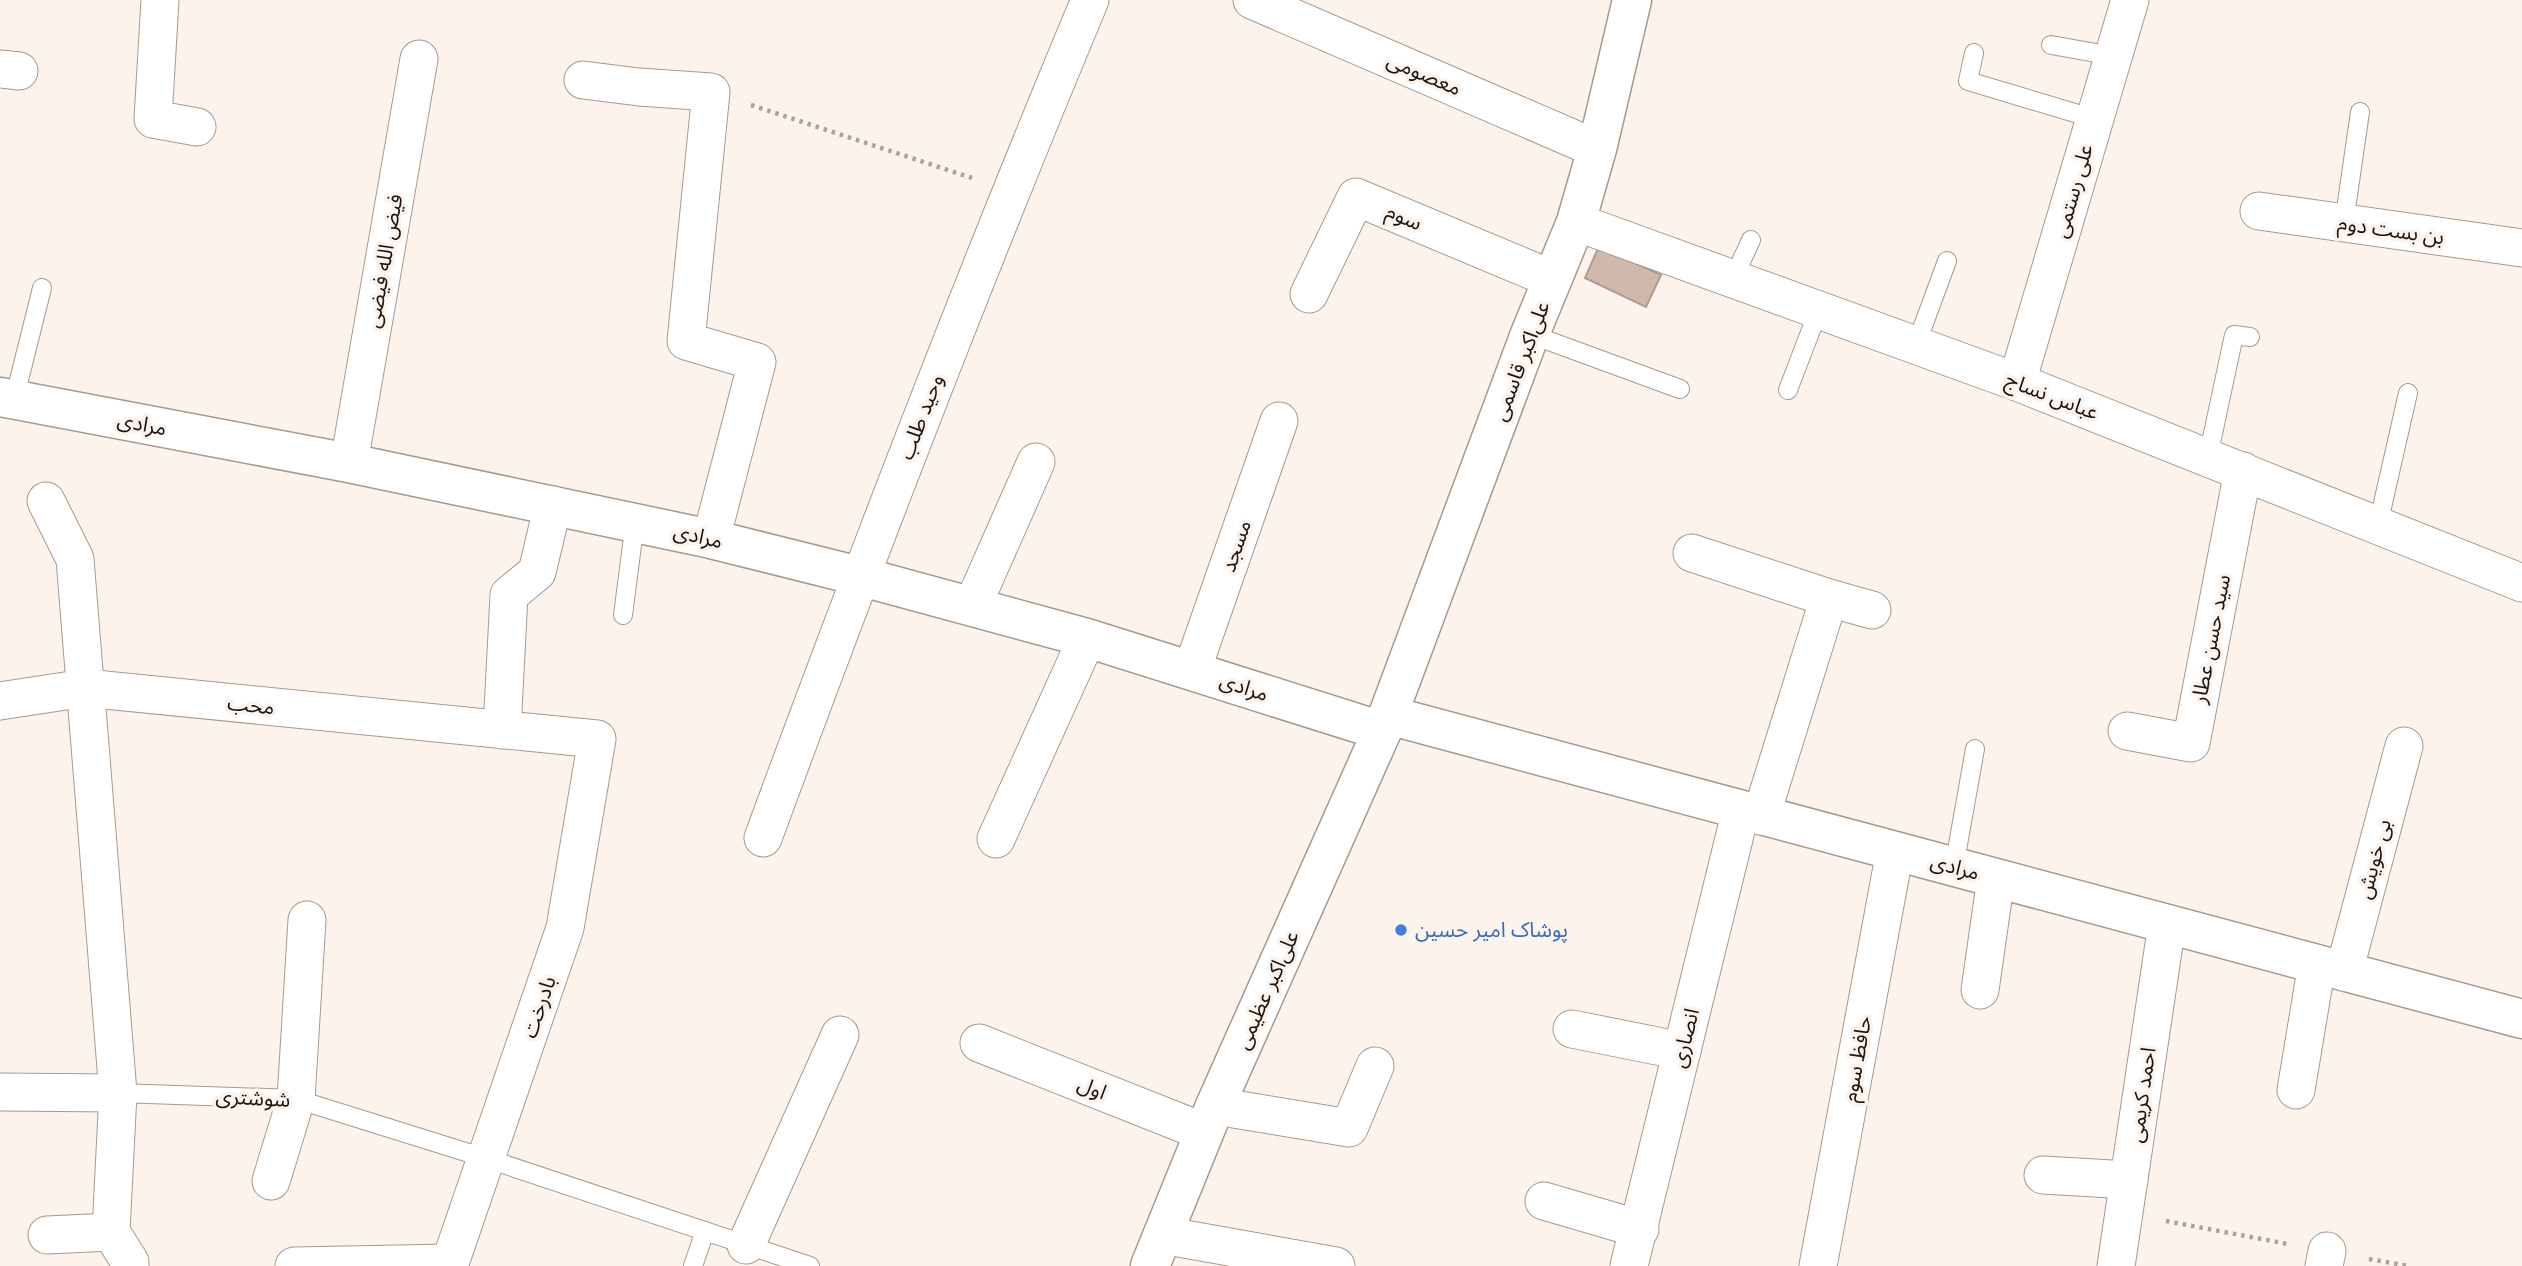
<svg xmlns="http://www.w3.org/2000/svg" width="2522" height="1266" font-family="Figtree,'Noto Sans Arabic',sans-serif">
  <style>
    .building { fill: #ceb9ab; stroke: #b09b8d; stroke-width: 2 }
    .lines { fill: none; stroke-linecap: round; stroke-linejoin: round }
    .service-casing { stroke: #ac988a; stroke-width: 20 }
    .minor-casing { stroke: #ac988a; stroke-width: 39 }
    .tertiary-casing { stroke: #ac988a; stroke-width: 41 }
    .path { stroke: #aaa29c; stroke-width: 4.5; stroke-dasharray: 3.5 5; stroke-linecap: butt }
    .service { stroke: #fff; stroke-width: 18 }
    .minor { stroke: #fff; stroke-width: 37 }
    .tertiary { stroke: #fff; stroke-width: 38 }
    .shop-dot { fill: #3f7fe0; stroke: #fcf3ed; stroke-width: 2.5 }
    .labels { text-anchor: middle; stroke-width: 7; stroke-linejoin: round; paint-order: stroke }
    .street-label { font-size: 21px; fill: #1c150f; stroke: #fcf3ed }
    .shop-label { font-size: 21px; fill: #366cbe; stroke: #fcf3ed; text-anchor: start }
  </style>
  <rect width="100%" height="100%" fill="#fcf3ed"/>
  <!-- building -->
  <path class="building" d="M1599 246 1661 275 1646 307 1585 278Z"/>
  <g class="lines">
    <defs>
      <g id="service">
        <path d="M2051 45 2113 56"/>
        <path d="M1974 53 1968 81 2095 119"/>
        <path d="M2344 223 2360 112"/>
        <path d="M1733 279 1751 240"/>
        <path d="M1530 334 1680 389"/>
        <path d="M1916 345 1947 261"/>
        <path d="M1788 390 1819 309"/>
        <path d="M14 400 42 288"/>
        <path d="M2208 457 2234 335 2250 337"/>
        <path d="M2378 525 2408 393"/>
        <path d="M623 615 635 522"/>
        <path d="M1954 867 1975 749"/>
        <path d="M118 1093 296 1099 488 1159 810 1266"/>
        <path d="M693 1266 705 1231"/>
      </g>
      <g id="minor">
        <path d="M160 0 153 119 197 127"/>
        <path d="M1252 0 1597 149"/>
        <path d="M0 69 19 71"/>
        <path d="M583 80 639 87 711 92 686 341 757 362 711 539"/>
        <path d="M2259 211 2522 248"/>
        <path d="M1576 222 2017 382 2522 583"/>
        <path d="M1309 294 1356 197 1552 279"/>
        <path d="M2017 382 2130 0"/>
        <path d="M349 463 419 59"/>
        <path d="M46 501 75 559 118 1093 111 1232 130 1262V1266"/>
        <path d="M1692 553 1829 598 1872 610"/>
        <path d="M972 607 1036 462"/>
        <path d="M1192 670 1279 421"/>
        <path d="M0 701 85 688 597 739 565 928 449 1266"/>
        <path d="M502 730 509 595 537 572 553 505"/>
        <path d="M2127 731 2191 743 2243 471"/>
        <path d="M1761 816 1829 598"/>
        <path d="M763 838C867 556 974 277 1090 0"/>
        <path d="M996 839 1087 638"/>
        <path d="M2344 972 2404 746"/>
        <path d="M1980 990 1996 878"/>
        <path d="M1572 1029 1682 1051"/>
        <path d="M979 1043 1204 1132"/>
        <path d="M2296 1090 2317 964"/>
        <path d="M0 1092 118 1093"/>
        <path d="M1215 1106 1349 1128 1375 1066"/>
        <path d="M2043 1175 2129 1180"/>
        <path d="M271 1181 296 1099 307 920"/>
        <path d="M1544 1201 1640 1229"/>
        <path d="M47 1235 111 1232"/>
        <path d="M1162 1235 1336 1266"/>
        <path d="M746 1245 840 1035"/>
        <path d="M294 1266 450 1263"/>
        <path d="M1629 1266 1741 810"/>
        <path d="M1818 1266 1895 851"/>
        <path d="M2116 1266 2167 924"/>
        <path d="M2324 1266 2327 1251"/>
      </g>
      <g id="tertiary">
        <path d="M0 397 349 463 711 539 859 576 1087 638 1382 731"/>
        <path d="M1388 715 2522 1019"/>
        <path d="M1150 1266 1215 1106 1382 731 1530 334 1576 222 1597 149 1632 0"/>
      </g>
    </defs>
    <!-- service casing -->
    <use href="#service" class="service-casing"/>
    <!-- minor casing -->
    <use href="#minor" class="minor-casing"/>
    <!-- tertiary casing -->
    <use href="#tertiary" class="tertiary-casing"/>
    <!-- path -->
    <g class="path">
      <path d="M751 105 972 178"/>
      <path d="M2166 1221 2288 1244"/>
      <path d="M2369 1259 2409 1266"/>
    </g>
    <!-- service -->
    <use href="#service" class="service"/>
    <!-- minor -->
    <use href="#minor" class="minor"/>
    <!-- tertiary -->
    <use href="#tertiary" class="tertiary"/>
  </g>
  <!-- markers -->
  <circle class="shop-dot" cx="1401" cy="930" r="7"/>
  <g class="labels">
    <!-- street labels -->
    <g class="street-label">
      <text transform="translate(1424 74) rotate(23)" y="7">معصومی</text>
      <text transform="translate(2073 191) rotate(-74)" y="7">علی رستمی</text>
      <text transform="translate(1404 217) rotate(23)" y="7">سوم</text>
      <text transform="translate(2391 230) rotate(8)" y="7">بن بست دوم</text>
      <text transform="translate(384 261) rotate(-80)" y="7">فیض الله فیضی</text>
      <text transform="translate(1521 361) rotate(-69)" y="7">علی‌اکبر قاسمی</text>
      <text transform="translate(2052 396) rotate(21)" y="7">عباس نساج</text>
      <text transform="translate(921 417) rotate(-69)" y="7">وحید طلب</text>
      <text transform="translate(142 424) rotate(11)" y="7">مرادی</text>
      <text transform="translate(698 536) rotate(13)" y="7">مرادی</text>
      <text transform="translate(1236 546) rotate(-71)" y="7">مسجد</text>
      <text transform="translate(2211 639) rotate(-79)" y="7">سید حسن عطار</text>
      <text transform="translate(1244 687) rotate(18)" y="7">مرادی</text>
      <text transform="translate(251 705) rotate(6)" y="7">محب</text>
      <text transform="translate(2374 859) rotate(-75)" y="7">بی خویش</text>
      <text transform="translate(1955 867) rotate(15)" y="7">مرادی</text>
      <text transform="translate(1267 990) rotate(-66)" y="7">علی‌اکبر عظیمی</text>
      <text transform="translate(539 1007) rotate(-71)" y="7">بادرخت</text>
      <text transform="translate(1685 1038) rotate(-76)" y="7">انصاری</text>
      <text transform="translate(1857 1059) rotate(-80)" y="7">حافظ سوم</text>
      <text transform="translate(1092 1088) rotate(22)" y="7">اول</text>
      <text transform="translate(2142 1095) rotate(-82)" y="7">احمد کریمی</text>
      <text transform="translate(253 1098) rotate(3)" y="7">شوشتری</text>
    </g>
    <!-- shop labels -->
    <g class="shop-label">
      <text x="1415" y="937">پوشاک امیر حسین</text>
    </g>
  </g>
</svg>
